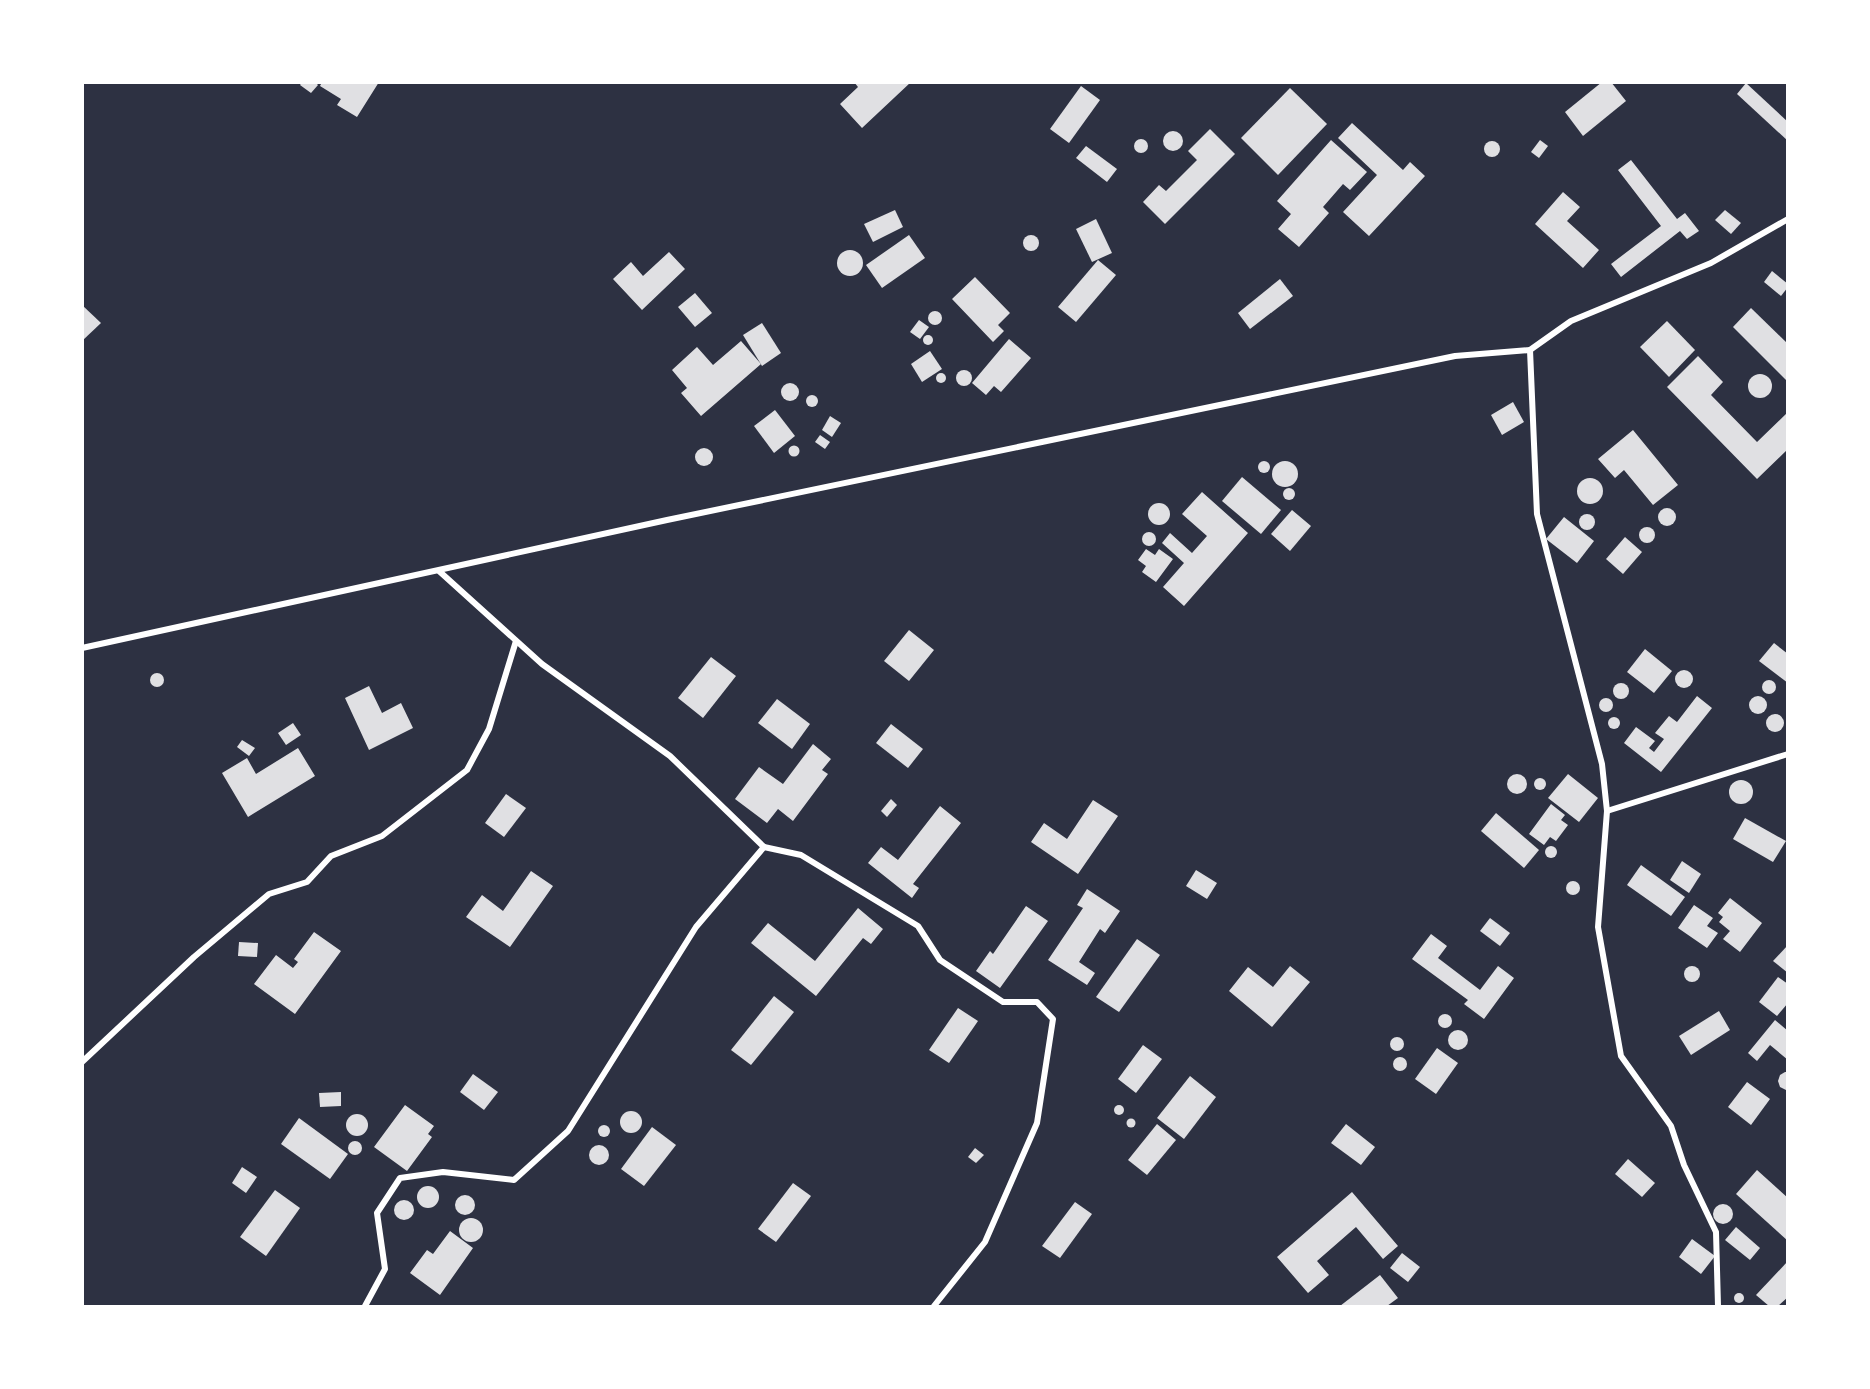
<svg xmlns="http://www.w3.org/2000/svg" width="1870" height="1389" font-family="Lora,serif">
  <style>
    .building { fill: #e0e0e3 }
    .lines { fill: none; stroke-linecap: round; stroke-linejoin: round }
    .minor { stroke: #fff; stroke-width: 6 }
  </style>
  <rect width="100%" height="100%" fill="#2d3142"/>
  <!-- building -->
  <g class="building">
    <path d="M302 82H315L318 85 311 93 300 85Z"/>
    <path d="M322 82H379L357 117 337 105 341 99 320 86Z"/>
    <path d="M854 82H911L862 128 840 104 858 87Z"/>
    <path d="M1602 82H1611L1626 101 1583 136 1565 112Z"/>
    <path d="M1746 83 1788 122V141L1737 94Z"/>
    <path d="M1081 86 1100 100 1069 143 1050 129Z"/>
    <path d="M1290 88 1327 124 1278 175 1241 138Z"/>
    <path d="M1352 123 1403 170 1410 162 1425 176 1369 236 1343 212 1377 175 1338 138Z"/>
    <path d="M1210 129 1235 154 1165 224 1143 202 1159 185 1166 191 1197 160 1188 151Z"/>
    <circle cx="1173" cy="141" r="10"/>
    <circle cx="1141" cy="146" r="7"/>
    <path d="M1331 140 1367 172 1350 190 1343 184 1323 207 1329 213 1299 247 1278 229 1291 214 1277 201Z"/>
    <path d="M1540 140 1548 146 1539 158 1531 152Z"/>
    <circle cx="1492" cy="149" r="8"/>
    <path d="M1086 146 1117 169 1107 182 1076 158Z"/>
    <path d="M1631 160 1677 219 1685 213 1699 231 1687 239 1680 231 1621 277 1611 264 1661 226 1618 170Z"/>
    <path d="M1563 192 1580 207 1567 221 1599 250 1583 268 1535 224Z"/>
    <path d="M895 210 903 227 873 242 864 224Z"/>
    <path d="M1725 210 1741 223 1731 234 1715 220Z"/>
    <path d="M1096 219 1112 253 1092 262 1076 229Z"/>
    <path d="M909 235 925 258 882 288 866 265Z"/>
    <circle cx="1031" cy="243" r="8"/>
    <circle cx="850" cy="263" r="13"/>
    <path d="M669 252 685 269 642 310 613 279 631 262 643 276Z"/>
    <path d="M1098 260 1116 275 1076 322 1058 307Z"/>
    <path d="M1772 271 1788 284V287L1781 296 1764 282Z"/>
    <path d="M975 277 1010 313 998 325 1004 331 993 342 952 299Z"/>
    <path d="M1280 279 1293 296 1250 329 1238 313Z"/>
    <path d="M695 293 712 313 695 327 678 307Z"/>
    <path d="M82 305 101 323 82 341Z"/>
    <path d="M1751 308 1788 344V382L1733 327Z"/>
    <circle cx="935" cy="318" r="7"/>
    <path d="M919 320 929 327 920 339 910 332Z"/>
    <path d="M1667 321 1695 350 1669 377 1640 347Z"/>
    <path d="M762 323 781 353 762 366 743 335Z"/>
    <circle cx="928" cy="340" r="5"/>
    <path d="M1009 339 1031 358 1001 392 994 386 986 395 972 383Z"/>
    <path d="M741 341 761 364 701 416 681 393 687 388 672 370 697 347 713 365Z"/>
    <path d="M930 351 942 369 922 382 911 364Z"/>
    <path d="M1698 356 1723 382 1711 395 1757 442 1788 412V449L1757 479 1667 387Z"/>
    <circle cx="964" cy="378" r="8"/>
    <circle cx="941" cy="378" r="5"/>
    <circle cx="1760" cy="386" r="12"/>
    <circle cx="790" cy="392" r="9"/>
    <circle cx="812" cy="401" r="6"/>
    <path d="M1513 402 1524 422 1502 435 1491 415Z"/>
    <path d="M775 410 795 436 774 453 754 426Z"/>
    <path d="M830 416 841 423 832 437 822 430Z"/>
    <path d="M1633 430 1678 485 1653 505 1624 470 1615 478 1598 459Z"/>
    <path d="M820 435 830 442 825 449 815 442Z"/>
    <circle cx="794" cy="451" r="5.5"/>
    <circle cx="704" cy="457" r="9"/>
    <circle cx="1285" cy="474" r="13"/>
    <circle cx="1264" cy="467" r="6"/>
    <path d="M1242 477 1281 510 1261 534 1222 501Z"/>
    <circle cx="1590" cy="491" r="13"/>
    <circle cx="1289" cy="494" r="6"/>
    <path d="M1202 492 1248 533 1184 606 1163 587 1184 563 1162 543 1170 533 1192 553 1207 536 1182 514Z"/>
    <circle cx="1159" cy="514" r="11"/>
    <circle cx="1667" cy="517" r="9"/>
    <path d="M1292 510 1311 526 1290 551 1271 534Z"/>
    <circle cx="1587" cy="522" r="8"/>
    <path d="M1564 517 1594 541 1577 563 1546 539Z"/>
    <circle cx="1647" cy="535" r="8"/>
    <circle cx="1149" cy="539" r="7"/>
    <path d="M1625 537 1642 552 1623 574 1606 559Z"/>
    <path d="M1146 549 1155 555 1159 549 1173 559 1156 582 1142 572 1146 566 1138 560Z"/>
    <path d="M909 630 934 650 909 681 884 661Z"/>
    <path d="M1774 643 1788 654V683L1759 661Z"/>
    <path d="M1645 649 1672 671 1654 693 1627 672Z"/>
    <path d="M711 657 736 676 703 718 678 698Z"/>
    <circle cx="1684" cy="679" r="9"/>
    <circle cx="157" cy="680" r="7"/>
    <circle cx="1769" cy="687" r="7"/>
    <circle cx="1621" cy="691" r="8"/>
    <path d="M369 686 382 713 401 703 413 728 369 750 345 698Z"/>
    <circle cx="1758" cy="705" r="9"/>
    <path d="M1697 696 1712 708 1661 772 1624 743 1636 727 1655 741 1649 748 1654 752 1664 739 1655 733 1669 716 1677 722Z"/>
    <circle cx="1606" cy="705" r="7"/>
    <path d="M777 699 810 724 792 749 758 723Z"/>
    <circle cx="1775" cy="723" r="9"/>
    <circle cx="1614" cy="723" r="6"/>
    <path d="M293 723 301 735 286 745 278 733Z"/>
    <path d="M891 724 923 749 908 768 876 743Z"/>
    <path d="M242 740 255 748 249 756 237 747Z"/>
    <path d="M813 744 831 759 822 770 828 774 793 821 778 809 767 823 735 799 759 767 783 784Z"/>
    <path d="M298 748 315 776 248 817 222 773 247 758 256 774Z"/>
    <path d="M1568 774 1598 798 1579 822 1548 798Z"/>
    <circle cx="1517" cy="784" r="10"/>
    <circle cx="1540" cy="784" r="6"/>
    <circle cx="1741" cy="792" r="12"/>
    <path d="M506 794 526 808 504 837 485 823Z"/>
    <path d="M891 799 897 805 887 817 881 811Z"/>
    <path d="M1093 800 1118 816 1078 874 1031 842 1044 823 1067 839Z"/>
    <path d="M1551 804 1565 815 1561 820 1568 825 1556 841 1550 837 1544 845 1529 834Z"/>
    <path d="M940 806 961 823 913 884 919 888 912 898 868 863 881 847 898 860Z"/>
    <path d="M1496 813 1539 850 1524 868 1481 831Z"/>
    <path d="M1745 818 1786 841 1773 862 1733 839Z"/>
    <circle cx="1551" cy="852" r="6"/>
    <path d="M1682 861 1701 874 1689 893 1670 880Z"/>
    <path d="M1641 865 1685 897 1671 916 1627 885Z"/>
    <path d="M1196 870 1217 883 1207 899 1186 886Z"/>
    <path d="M531 871 553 886 510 947 466 917 482 895 503 911Z"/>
    <circle cx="1573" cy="888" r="7"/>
    <path d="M1087 889 1120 911 1105 933 1100 929 1079 962 1095 973 1087 985 1048 960 1083 908 1077 905Z"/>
    <path d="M1730 898 1762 923 1740 952 1723 939 1730 931 1719 922 1723 917 1718 913Z"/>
    <path d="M1694 905 1713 918 1707 926 1718 933 1707 948 1678 928Z"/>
    <path d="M1026 906 1048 921 1000 988 976 971 990 951 993 954Z"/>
    <path d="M858 908 883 929 871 944 863 938 816 996 751 943 768 923 815 961Z"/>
    <path d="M1490 918 1510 933 1500 946 1480 931Z"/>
    <path d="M314 932 341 951 295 1014 254 984 276 955 293 968 298 962 294 959Z"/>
    <path d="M1431 934 1447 946 1438 958 1480 990 1498 966 1514 978 1484 1019 1464 1004 1468 1000 1412 959Z"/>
    <path d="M1137 939 1160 955 1119 1012 1096 997Z"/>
    <path d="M239 942 258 943 257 957 238 956Z"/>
    <path d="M1788 945V973L1773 961Z"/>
    <circle cx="1692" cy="974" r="8"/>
    <path d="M1290 966 1310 982 1272 1027 1229 991 1248 967 1273 987Z"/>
    <path d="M1778 977 1788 984V1003L1777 1016 1759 1002Z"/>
    <path d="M774 996 794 1012 751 1065 731 1050Z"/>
    <path d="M958 1008 978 1021 949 1063 929 1050Z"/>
    <path d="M1719 1011 1730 1030 1691 1055 1679 1036Z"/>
    <circle cx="1445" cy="1021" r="7"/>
    <path d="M1775 1020 1788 1031V1060L1770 1045 1757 1061 1748 1053Z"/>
    <circle cx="1458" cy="1040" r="10"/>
    <circle cx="1397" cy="1044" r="7"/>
    <path d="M1143 1045 1162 1059 1136 1093 1118 1079Z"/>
    <path d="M1437 1048 1458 1063 1436 1094 1415 1079Z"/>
    <circle cx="1400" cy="1064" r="7"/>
    <path d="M1785 1072H1788V1091L1780 1087 1778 1081 1780 1075Z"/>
    <path d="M473 1074 498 1092 484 1110 460 1092Z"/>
    <path d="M1190 1076 1216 1097 1184 1139 1157 1118Z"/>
    <path d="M1747 1082 1770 1099 1751 1125 1728 1107Z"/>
    <path d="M341 1092V1106L320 1107 319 1093Z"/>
    <path d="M405 1105 434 1126 428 1134 432 1137 407 1171 374 1147Z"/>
    <circle cx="1119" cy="1110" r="5"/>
    <circle cx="631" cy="1122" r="11"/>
    <circle cx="357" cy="1125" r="11"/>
    <path d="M299 1118 348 1154 330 1179 281 1144Z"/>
    <circle cx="1131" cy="1123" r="4.5"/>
    <path d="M1157 1124 1176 1140 1147 1175 1128 1160Z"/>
    <path d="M1346 1124 1375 1147 1361 1165 1331 1143Z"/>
    <circle cx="604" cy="1131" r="6"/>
    <path d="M652 1127 676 1145 644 1186 621 1169Z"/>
    <circle cx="355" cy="1148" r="7"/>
    <circle cx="599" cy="1155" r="10"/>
    <path d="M975 1148 984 1155 976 1163 968 1157Z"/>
    <path d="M1628 1159 1655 1183 1642 1197 1615 1174Z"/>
    <path d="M242 1167 257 1177 246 1193 232 1183Z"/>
    <path d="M1757 1170 1788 1198V1241L1736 1194Z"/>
    <path d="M793 1183 811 1196 776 1242 758 1229Z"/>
    <circle cx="428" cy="1197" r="11"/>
    <path d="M275 1190 300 1208 266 1256 240 1237Z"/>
    <path d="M1352 1192 1398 1246 1383 1259 1356 1227 1317 1261 1329 1275 1308 1293 1277 1257Z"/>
    <circle cx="465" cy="1205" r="10"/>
    <circle cx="404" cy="1210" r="10"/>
    <path d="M1075 1202 1092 1214 1060 1258 1042 1246Z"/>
    <circle cx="1723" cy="1214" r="10"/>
    <circle cx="471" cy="1230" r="12"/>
    <path d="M1736 1227 1760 1248 1750 1260 1725 1240Z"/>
    <path d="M450 1231 473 1248 440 1295 410 1273 427 1250 433 1254Z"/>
    <path d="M1692 1239 1715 1256 1701 1274 1679 1257Z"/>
    <path d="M1402 1253 1420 1267 1408 1282 1390 1268Z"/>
    <path d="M1788 1261V1297L1778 1306H1769L1756 1295Z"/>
    <path d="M1380 1275 1398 1298 1387 1306H1340Z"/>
    <circle cx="1739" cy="1298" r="5"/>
  </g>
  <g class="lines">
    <!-- minor -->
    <g class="minor">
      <path d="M1530 350 1537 514 1602 764 1607 811 1598 927 1621 1056 1671 1126 1684 1165 1716 1232 1718 1306"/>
      <path d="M439 571 542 664 670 756 764 847"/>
      <path d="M82 648 667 520 1455 356 1530 350 1571 321 1711 263 1788 219"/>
      <path d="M1607 811 1788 754"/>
      <path d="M82 1062 194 957 269 894 307 882 331 856 382 836 467 770 489 729 516 641"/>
      <path d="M365 1306 385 1269 377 1213 400 1178 443 1172 514 1180 568 1131 696 927 764 847 801 855 918 926 940 960 1003 1002H1037L1053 1019 1037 1123 985 1242 934 1306"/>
    </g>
  </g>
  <!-- border -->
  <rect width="1870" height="1389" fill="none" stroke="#ffffff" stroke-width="168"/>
</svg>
